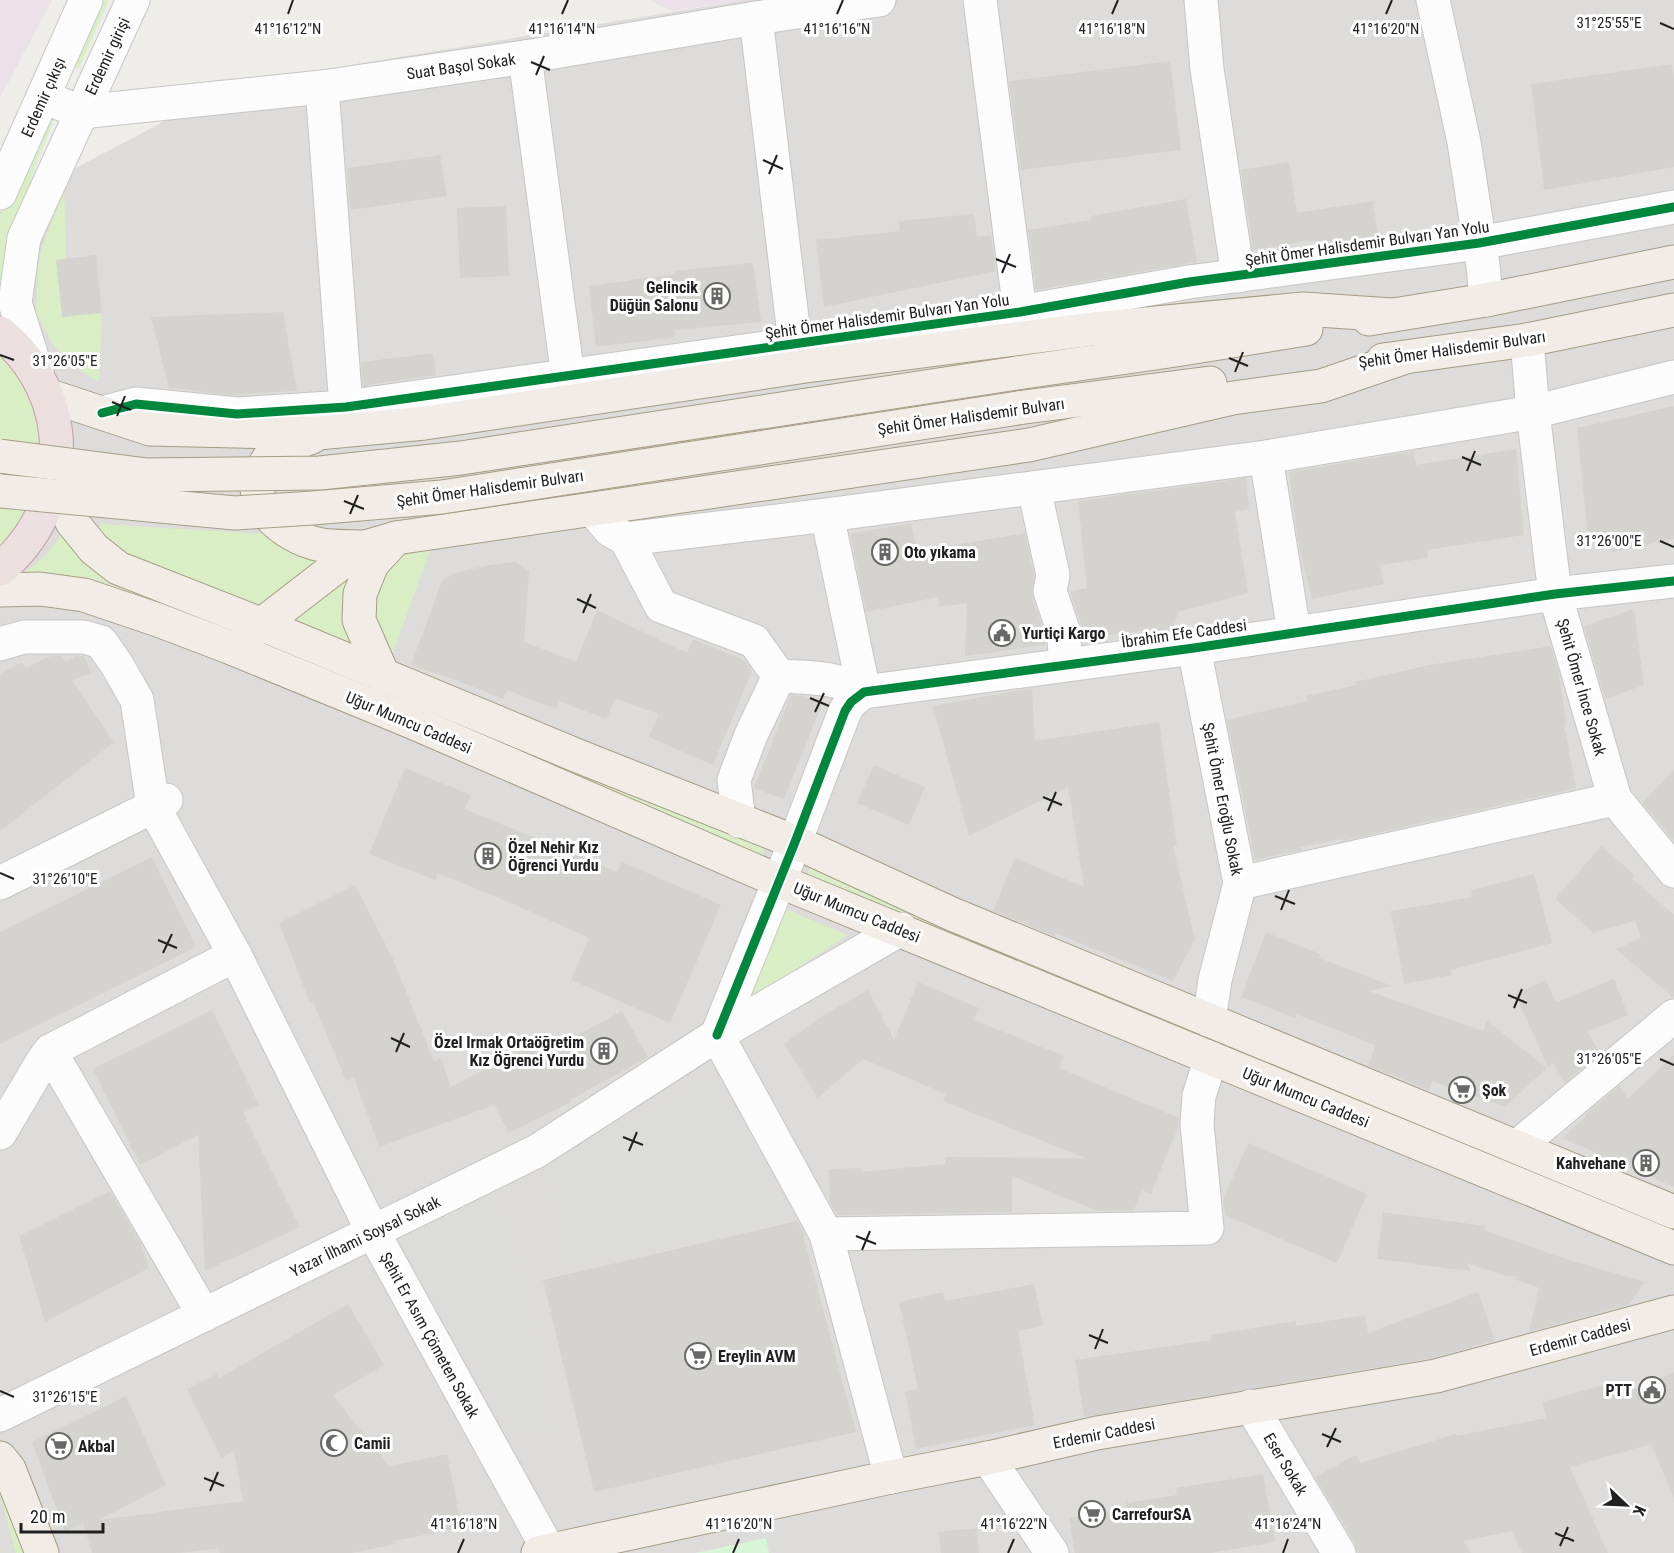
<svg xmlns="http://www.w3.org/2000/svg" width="1674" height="1553" font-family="'Roboto Condensed',sans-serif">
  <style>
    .residential { fill: #dddcda }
    .industrial { fill: #ece1e8 }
    .religious { fill: #dcdcda }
    .grass { fill: #daeec6 }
    .park { fill: #d6f6d7 }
    .building { fill: #d5d3d0 }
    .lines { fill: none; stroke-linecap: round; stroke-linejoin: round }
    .minor-casing { stroke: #c7c6c5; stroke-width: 35 }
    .major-casing { stroke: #a59c85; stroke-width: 35 }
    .highway-casing { stroke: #c59ea9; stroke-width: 35 }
    .minor { stroke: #fcfcfc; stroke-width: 33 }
    .major { stroke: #f1ede6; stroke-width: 33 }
    .highway { stroke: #ebdfe0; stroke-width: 33 }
    .major-bridge-casing { stroke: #a59c85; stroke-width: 35; stroke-linecap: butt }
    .major-bridge { stroke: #f1ede6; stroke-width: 33 }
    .cycleway-casing { stroke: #fff; stroke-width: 13 }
    .cycleway { stroke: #00873e; stroke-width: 9 }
    .ticks { fill: none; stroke: #202020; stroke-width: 2 }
    .labels { text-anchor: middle; stroke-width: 6; stroke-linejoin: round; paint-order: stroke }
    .street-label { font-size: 16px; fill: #202020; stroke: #fff }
    .poi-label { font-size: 16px; font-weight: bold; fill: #202020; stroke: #fff; text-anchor: start }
    .ticks-label { font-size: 15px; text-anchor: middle; fill: #202020; stroke: #fff; stroke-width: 6; stroke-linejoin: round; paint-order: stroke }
  </style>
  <rect width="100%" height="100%" fill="#eeede9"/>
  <!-- residential -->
  <path class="residential" d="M746 0H1674V1553H0V208L235 84Z"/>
  <!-- industrial -->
  <g class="industrial">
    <path d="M0 0H52L0 98Z"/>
    <path d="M649 0H744L672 11Z"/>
  </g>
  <!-- religious -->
  <g class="religious">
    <path d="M705 1080 752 1145 783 1219 572 1261 549 1162Z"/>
    <path d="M492 1186 526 1304 550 1428 521 1435 394 1234Z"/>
  </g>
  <!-- grass -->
  <g class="grass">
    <path d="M96 0H109L79 68 67 64Z"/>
    <path d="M45 114 55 118 37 161 19 218 0 300V215L19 176Z"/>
    <path d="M64 189 66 259 102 313 99 382 81 371 55 348 36 313 39 257Z"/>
    <path d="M0 356 15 372 30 395 43 441 39 488 0 553Z"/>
    <path d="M99 524 266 534 331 557 254 612 136 563 103 540Z"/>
    <path d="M63 532 226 625H212L95 579 23 573C40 562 52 550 63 532Z"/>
    <path d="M432 545 391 658 370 628 372 586 390 555Z"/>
    <path d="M365 564 353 646 290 622Z"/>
    <path d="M263 635 766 844 760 862 703 829 255 641Z"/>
    <path d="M812 863 1674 1226V1233L922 920 804 881Z"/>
    <path d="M785 909 848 935 747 1001Z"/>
    <path d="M0 1481 33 1553H16L0 1495Z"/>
  </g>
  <!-- park -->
  <path class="park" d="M766 1538 769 1553H695Z"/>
  <!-- building -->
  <g class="building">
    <path d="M1170 61 1181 150 1021 170 1009 81Z"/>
    <path d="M1672 64 1674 76V167L1544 190 1531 84Z"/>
    <path d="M440 155 447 196 350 210 347 168Z"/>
    <path d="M1289 162 1297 213 1373 201 1378 238 1315 246 1314 240 1253 250 1241 170Z"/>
    <path d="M1186 199 1197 262 1036 290 1028 230 1092 220 1091 216Z"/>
    <path d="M506 206 509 276 460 278 457 208Z"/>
    <path d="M974 214 977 237 991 235 996 271 824 307 816 240 900 231 899 221Z"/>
    <path d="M96 255 102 313 62 317 56 260Z"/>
    <path d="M753 263 761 322 675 330V337L596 347 589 286 675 274 674 271Z"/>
    <path d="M283 312 297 391 231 395 169 388 151 317Z"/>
    <path d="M433 353 436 375 363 386 361 362Z"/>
    <path d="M1674 406V539L1611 552V536L1588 538 1577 428Z"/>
    <path d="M1516 449 1524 535 1427 550 1428 558 1380 565 1384 584 1312 599 1298 541 1289 472 1414 451 1416 465Z"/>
    <path d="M1246 478 1249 509 1235 512 1248 593 1178 612 1173 631 1169 632 1153 634V629L1083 639 1081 624 1070 591 1087 588 1078 501Z"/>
    <path d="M911 523 917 551 1025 533 1034 575 1032 596 1045 634V645L965 656 967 603 939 607 938 597 866 612 850 534Z"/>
    <path d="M515 562 529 571 524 642 576 662 597 610 687 653 693 639 744 660 752 671 713 765 649 737 659 714 616 699 606 719 559 701 556 709 507 690 503 699 461 682 411 665 442 581 452 574 488 565Z"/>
    <path d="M1634 609 1644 685 1605 699 1584 626Z"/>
    <path d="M1551 646 1559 674 1566 722 1564 723 1576 788 1343 841 1342 839 1301 847 1302 850 1255 860 1227 720 1307 701 1306 696 1356 685 1355 682 1429 665Z"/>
    <path d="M51 656H62L66 661 76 656 85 657 91 673 72 680 114 742 0 831V674L22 662 26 668Z"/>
    <path d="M1032 688 1035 741 1159 722 1177 845 1173 846 1195 940 1173 981 1055 933 1054 936 993 911 1015 858 1084 887 1068 787 969 836 933 706Z"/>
    <path d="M791 695 803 696 822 704 784 799 754 788Z"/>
    <path d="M874 765 925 787 909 825 857 803Z"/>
    <path d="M405 768 471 795 465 809 617 872 622 862 721 905 670 1023 571 980 589 938 511 903 438 873 435 880 369 854Z"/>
    <path d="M1674 770V841L1642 803Z"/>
    <path d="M1601 846 1635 875 1632 879 1674 915V998L1616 949 1641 938 1635 921 1596 932 1594 930 1596 935 1555 899Z"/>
    <path d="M152 857 196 947 0 1044V932Z"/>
    <path d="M1534 874 1552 943 1451 970 1452 975 1404 984 1391 911 1472 897 1471 890Z"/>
    <path d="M355 885 393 959 434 1061 441 1058 451 1087 538 1041 545 1053 622 1011 648 1057 570 1100 571 1102 509 1133 494 1105 379 1147 354 1077 346 1081 313 1002 310 1003 279 923Z"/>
    <path d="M1266 932 1320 954 1319 958 1392 986 1368 991 1483 1031 1487 1021 1547 1068 1505 1107 1432 1081 1429 1090 1368 1066 1375 1045 1296 1014 1295 1018 1241 997Z"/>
    <path d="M1614 979 1628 1015 1587 1032 1600 1053 1565 1083 1553 1063 1548 1067 1515 994 1546 980 1556 1002Z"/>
    <path d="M918 982 979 1008 974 1020 1064 1056 1059 1068 1179 1118 1178 1127 1151 1194 1142 1190 1134 1210 1098 1211 1012 1176V1212L837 1215 830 1203 829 1169 860 1168 861 1172 945 1164V1157L1085 1158 943 1101 946 1094 863 1059 818 1098 784 1044 822 1016 868 990 894 1040Z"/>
    <path d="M212 1010 259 1105 243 1113 300 1227 205 1271 198 1135 140 1165 93 1069Z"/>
    <path d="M1674 1055V1187L1562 1138 1586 1117 1585 1115 1620 1085 1628 1099Z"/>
    <path d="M1248 1143 1367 1194 1337 1263 1225 1215 1223 1200Z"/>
    <path d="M110 1191 141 1244 149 1268 45 1322 19 1236Z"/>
    <path d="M1383 1212 1485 1226 1484 1230 1566 1259 1645 1282 1628 1305 1529 1332 1539 1288 1514 1279 1518 1277 1503 1275 1467 1263 1470 1271 1377 1259Z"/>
    <path d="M797 1221 805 1235H803L856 1432 594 1492 543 1280Z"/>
    <path d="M1034 1284 1043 1326 1018 1331 1035 1425 916 1449 905 1392 918 1389 899 1302 943 1292 945 1301Z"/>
    <path d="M1478 1292 1495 1340 1490 1342 1432 1358 1084 1417 1075 1360 1212 1340 1211 1335 1296 1321V1326L1365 1315 1368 1333Z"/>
    <path d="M348 1304 384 1365 333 1395 389 1466 447 1454 462 1527 395 1541 396 1544 352 1553H220L219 1548 179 1553H92L83 1523 65 1532 32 1442 126 1396 166 1485 99 1520 243 1501 234 1451 221 1458 187 1389 217 1374 219 1378Z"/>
    <path d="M1674 1372V1498L1651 1444 1570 1467 1608 1553H1522L1512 1531 1463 1541 1471 1553H1358L1355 1543 1315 1477 1356 1455 1360 1463 1456 1434V1436L1546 1418 1542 1402 1615 1382 1619 1396Z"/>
    <path d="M1263 1474 1275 1542 1210 1553H1075L1069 1518 1127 1509 1126 1503 1177 1495 1176 1488Z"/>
    <path d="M977 1528 979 1553H941L939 1532Z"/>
  </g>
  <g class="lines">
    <defs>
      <g id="minor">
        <path d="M980 0 1020 312"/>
        <path d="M1201 0 1207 69 1238 276"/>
        <path d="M1433 0 1464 142 1483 265 1486 300"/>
        <path d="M756 18 795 343"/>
        <path d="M525 57 568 377"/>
        <path d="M322 87 346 407"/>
        <path d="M43 97 81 112 322 87 525 57 756 18 879 0"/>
        <path d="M0 193 86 0"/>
        <path d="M1527 340 1533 412 1555 594 1615 799 1674 871"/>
        <path d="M38 376 15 303 24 238 133 0"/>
        <path d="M102 413 136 404 237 414 346 407 1020 312 1189 282 1479 243 1674 207"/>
        <path d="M1266 457 1294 632"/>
        <path d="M1034 488 1053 575 1050 591 1063 630 1066 664"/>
        <path d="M593 510 610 530 626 539 661 606 754 641 779 676 751 735 734 780 739 821"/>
        <path d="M827 515 864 692"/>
        <path d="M626 539 827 515 1266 457 1533 412 1674 377"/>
        <path d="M0 644 24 637H84L101 642 117 665 137 700 153 806 235 955 373 1232 549 1551"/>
        <path d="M1194 648 1240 883 1215 980 1209 1020"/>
        <path d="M779 676C813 678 832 676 864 692"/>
        <path d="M0 883 166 800"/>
        <path d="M1240 883 1615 799"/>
        <path d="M717 1035 795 842 845 711 851 702 864 692 1194 648 1555 594 1674 581"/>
        <path d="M717 1035 826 1234 891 1477"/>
        <path d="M50 1051 204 1315"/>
        <path d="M0 1133 42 1062 50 1051 235 955"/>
        <path d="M1518 1146 1674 1016"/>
        <path d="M826 1234 1207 1228 1197 1124 1199 1096 1211 1058"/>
        <path d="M1251 1406 1339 1553"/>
        <path d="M0 1415 537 1151 717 1035 901 929"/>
        <path d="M988 1458 1052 1553"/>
      </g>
      <g id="major">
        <path d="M1369 319 1486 300 1674 262"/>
        <path d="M1383 360 1527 340 1674 310"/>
        <path d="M1017 373 1176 350 1306 329"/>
        <path d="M47 395 150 429 318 433 425 423 806 366 1093 329 1303 309 1392 315"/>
        <path d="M1018 408 1210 383"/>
        <path d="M312 437C301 442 282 446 273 453 270 456 267 461 265 464 240 498 278 531 310 542 327 548 347 546 365 547"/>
        <path d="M55 481 72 522 94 549 118 568 263 625 578 756 795 842 952 914 1674 1212"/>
        <path d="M0 590 40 589 84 595 158 620 229 647 412 722 779 881 1674 1248"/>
        <path d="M248 635 345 560 365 547 396 538 1029 445 1233 398 1321 386 1403 358"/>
        <path d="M383 675 359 620 360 594 372 564 396 538"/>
        <path d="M0 1458 9 1469 42 1553"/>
        <path d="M538 1553 891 1477 988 1458 1097 1433 1436 1376 1674 1312"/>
      </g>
      <path id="highway" d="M0 333C77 395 74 507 0 569"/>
    </defs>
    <!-- minor casing -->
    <use href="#minor" class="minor-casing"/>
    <!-- major casing -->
    <use href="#major" class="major-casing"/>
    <!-- highway casing -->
    <use href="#highway" class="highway-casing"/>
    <!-- minor -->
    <use href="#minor" class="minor"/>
    <!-- major -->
    <use href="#major" class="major"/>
    <!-- highway -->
    <use href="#highway" class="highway"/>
    <defs>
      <g id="major-bridge">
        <path d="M0 456 147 475 320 473 461 458 1017 373"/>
        <path d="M0 491 235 513 313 508 442 497 1018 408"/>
      </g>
    </defs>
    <!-- major-bridge casing -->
    <use href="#major-bridge" class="major-bridge-casing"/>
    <!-- major-bridge -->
    <use href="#major-bridge" class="major-bridge"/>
    <defs>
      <g id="cycleway">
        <path d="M102 413 136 404 237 414 346 407 1020 312 1189 282 1479 243 1674 207"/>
        <path d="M717 1035 795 842 845 711 851 702 864 692 1194 648 1555 594 1674 581"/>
      </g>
    </defs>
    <!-- cycleway casing -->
    <use href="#cycleway" class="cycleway-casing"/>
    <!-- cycleway -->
    <use href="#cycleway" class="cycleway"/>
  </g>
  <!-- ticks -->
  <path class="ticks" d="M288 14 293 0M562 14 568 0M837 14 843 0M1112 14 1118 0M1386 14 1392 0M1660 23 1674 29M531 62 550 70M536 75 544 56M763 160 783 169M769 174 777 155M996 259 1016 267M1002 273 1010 254M0 355 14 360M1229 358 1248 366M1235 372 1243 352M112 402 131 410M117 416 125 396M1462 457 1481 465M1467 471 1475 451M344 501 364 509M350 514 358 495M1660 541 1674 547M577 599 596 608M583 613 591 594M810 698 829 706M815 712 824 693M1043 797 1062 805M1048 811 1056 792M0 873 14 879M1275 896 1295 904M1281 910 1289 890M158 940 177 948M163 953 172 934M1508 995 1527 1003M1514 1008 1522 989M391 1038 410 1047M396 1052 404 1033M1660 1059 1674 1065M623 1137 643 1145M629 1151 637 1132M856 1236 876 1244M862 1250 870 1231M1089 1335 1108 1343M1095 1349 1103 1329M0 1391 14 1397M1322 1434 1341 1442M1327 1447 1336 1428M204 1478 224 1486M210 1491 218 1472M1555 1533 1574 1541M1560 1546 1568 1527M458 1553 464 1539M733 1553 739 1539M1008 1553 1014 1539M1283 1553 1288 1539"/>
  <!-- icons -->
  <defs>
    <symbol id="building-ring" viewBox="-11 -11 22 22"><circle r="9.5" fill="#fff" stroke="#686866" stroke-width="1.5"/><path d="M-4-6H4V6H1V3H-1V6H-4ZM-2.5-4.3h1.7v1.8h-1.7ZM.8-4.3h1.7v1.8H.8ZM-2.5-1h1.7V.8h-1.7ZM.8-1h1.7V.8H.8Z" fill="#686866"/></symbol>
    <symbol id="civic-ring" viewBox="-11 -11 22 22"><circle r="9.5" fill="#fff" stroke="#686866" stroke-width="1.5"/><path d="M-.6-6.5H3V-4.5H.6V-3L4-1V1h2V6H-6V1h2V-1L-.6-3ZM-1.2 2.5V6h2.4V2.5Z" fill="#686866"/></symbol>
    <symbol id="supermarket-ring" viewBox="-11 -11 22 22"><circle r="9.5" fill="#fff" stroke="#686866" stroke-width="1.5"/><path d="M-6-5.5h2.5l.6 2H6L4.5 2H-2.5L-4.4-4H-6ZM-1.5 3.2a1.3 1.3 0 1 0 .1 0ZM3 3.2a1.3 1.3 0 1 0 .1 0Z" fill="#686866"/></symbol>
    <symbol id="mosque-ring" viewBox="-11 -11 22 22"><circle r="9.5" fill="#fff" stroke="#686866" stroke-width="1.5"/><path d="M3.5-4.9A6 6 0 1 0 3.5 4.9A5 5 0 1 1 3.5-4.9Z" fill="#686866"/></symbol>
  </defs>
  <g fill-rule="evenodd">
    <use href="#building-ring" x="702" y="281" width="30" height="30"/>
    <use href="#building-ring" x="870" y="537" width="30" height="30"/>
    <use href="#civic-ring" x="987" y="618" width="30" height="30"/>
    <use href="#building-ring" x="473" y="841" width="30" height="30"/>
    <use href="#building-ring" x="589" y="1036" width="30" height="30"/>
    <use href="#supermarket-ring" x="1447" y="1075" width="30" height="30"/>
    <use href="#building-ring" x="1631" y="1148" width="30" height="30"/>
    <use href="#supermarket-ring" x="683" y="1341" width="30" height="30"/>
    <use href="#civic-ring" x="1637" y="1375" width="30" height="30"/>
    <use href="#mosque-ring" x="319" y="1428" width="30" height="30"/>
    <use href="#supermarket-ring" x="44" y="1431" width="30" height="30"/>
    <use href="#supermarket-ring" x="1077" y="1499" width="30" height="30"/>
  </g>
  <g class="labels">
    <!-- street labels -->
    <g class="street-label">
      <text transform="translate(107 56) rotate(-65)" y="6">Erdemir girişi</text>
      <text transform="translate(461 66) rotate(-8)" y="6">Suat Başol Sokak</text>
      <text transform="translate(43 97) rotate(-66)" y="6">Erdemir çıkışı</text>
      <text transform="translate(1367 243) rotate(-8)" y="6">Şehit Ömer Halisdemir Bulvarı Yan Yolu</text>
      <text transform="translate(887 316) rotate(-8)" y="6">Şehit Ömer Halisdemir Bulvarı Yan Yolu</text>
      <text transform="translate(1452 349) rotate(-8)" y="6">Şehit Ömer Halisdemir Bulvarı</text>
      <text transform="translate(971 416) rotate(-8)" y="6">Şehit Ömer Halisdemir Bulvarı</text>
      <text transform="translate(490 488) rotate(-8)" y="6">Şehit Ömer Halisdemir Bulvarı</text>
      <text transform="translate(1184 633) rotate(-8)" y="6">İbrahim Efe Caddesi</text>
      <text transform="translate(1582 687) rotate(74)" y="6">Şehit Ömer İnce Sokak</text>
      <text transform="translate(409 722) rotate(23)" y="6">Uğur Mumcu Caddesi</text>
      <text transform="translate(1223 799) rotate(79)" y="6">Şehit Ömer Eroğlu Sokak</text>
      <text transform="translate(857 912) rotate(22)" y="6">Uğur Mumcu Caddesi</text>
      <text transform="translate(1306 1097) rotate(22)" y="6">Uğur Mumcu Caddesi</text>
      <text transform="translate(365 1236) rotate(-26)" y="6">Yazar İlhami Soysal Sokak</text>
      <text transform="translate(430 1335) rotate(61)" y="6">Şehit Er Asım Çömeten Sokak</text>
      <text transform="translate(1580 1337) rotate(-15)" y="6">Erdemir Caddesi</text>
      <text transform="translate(1104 1433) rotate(-11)" y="6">Erdemir Caddesi</text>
      <text transform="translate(1286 1464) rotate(59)" y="6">Eser Sokak</text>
    </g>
    <!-- poi labels -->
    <g class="poi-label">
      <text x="698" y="293" text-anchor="end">Gelincik<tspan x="698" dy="18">Düğün Salonu</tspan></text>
      <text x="904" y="558">Oto yıkama</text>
      <text x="1022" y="639">Yurtiçi Kargo</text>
      <text x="508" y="853">Özel Nehir Kız<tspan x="508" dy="18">Öğrenci Yurdu</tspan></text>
      <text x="584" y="1048" text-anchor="end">Özel Irmak Ortaöğretim<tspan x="584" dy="18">Kız Öğrenci Yurdu</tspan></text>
      <text x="1482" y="1096">Şok</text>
      <text x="1626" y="1169" text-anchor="end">Kahvehane</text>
      <text x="718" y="1362">Ereylin AVM</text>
      <text x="1632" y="1396" text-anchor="end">PTT</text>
      <text x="354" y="1449">Camii</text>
      <text x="78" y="1452">Akbal</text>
      <text x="1112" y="1520">CarrefourSA</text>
    </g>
  </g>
  <g class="ticks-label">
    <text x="1609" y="28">31°25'55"E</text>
    <text x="288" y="34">41°16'12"N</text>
    <text x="562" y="34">41°16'14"N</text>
    <text x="837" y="34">41°16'16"N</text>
    <text x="1112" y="34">41°16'18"N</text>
    <text x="1386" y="34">41°16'20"N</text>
    <text x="65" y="366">31°26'05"E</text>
    <text x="1609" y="546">31°26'00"E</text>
    <text x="65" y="884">31°26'10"E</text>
    <text x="1609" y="1064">31°26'05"E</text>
    <text x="65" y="1402">31°26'15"E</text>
    <text x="464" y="1529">41°16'18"N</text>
    <text x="739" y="1529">41°16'20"N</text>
    <text x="1014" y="1529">41°16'22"N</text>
    <text x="1288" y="1529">41°16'24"N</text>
  </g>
  <!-- north arrow -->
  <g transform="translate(1626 1505) rotate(113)" stroke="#ffffff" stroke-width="4.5" paint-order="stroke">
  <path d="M0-4.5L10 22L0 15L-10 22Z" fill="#202020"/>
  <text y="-9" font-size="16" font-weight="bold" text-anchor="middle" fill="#202020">K</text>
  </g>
  <!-- scale -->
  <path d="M21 1523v9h82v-9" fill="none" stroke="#202020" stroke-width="3"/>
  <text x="30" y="1523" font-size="18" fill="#202020" stroke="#ffffff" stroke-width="4.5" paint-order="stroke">20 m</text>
</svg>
